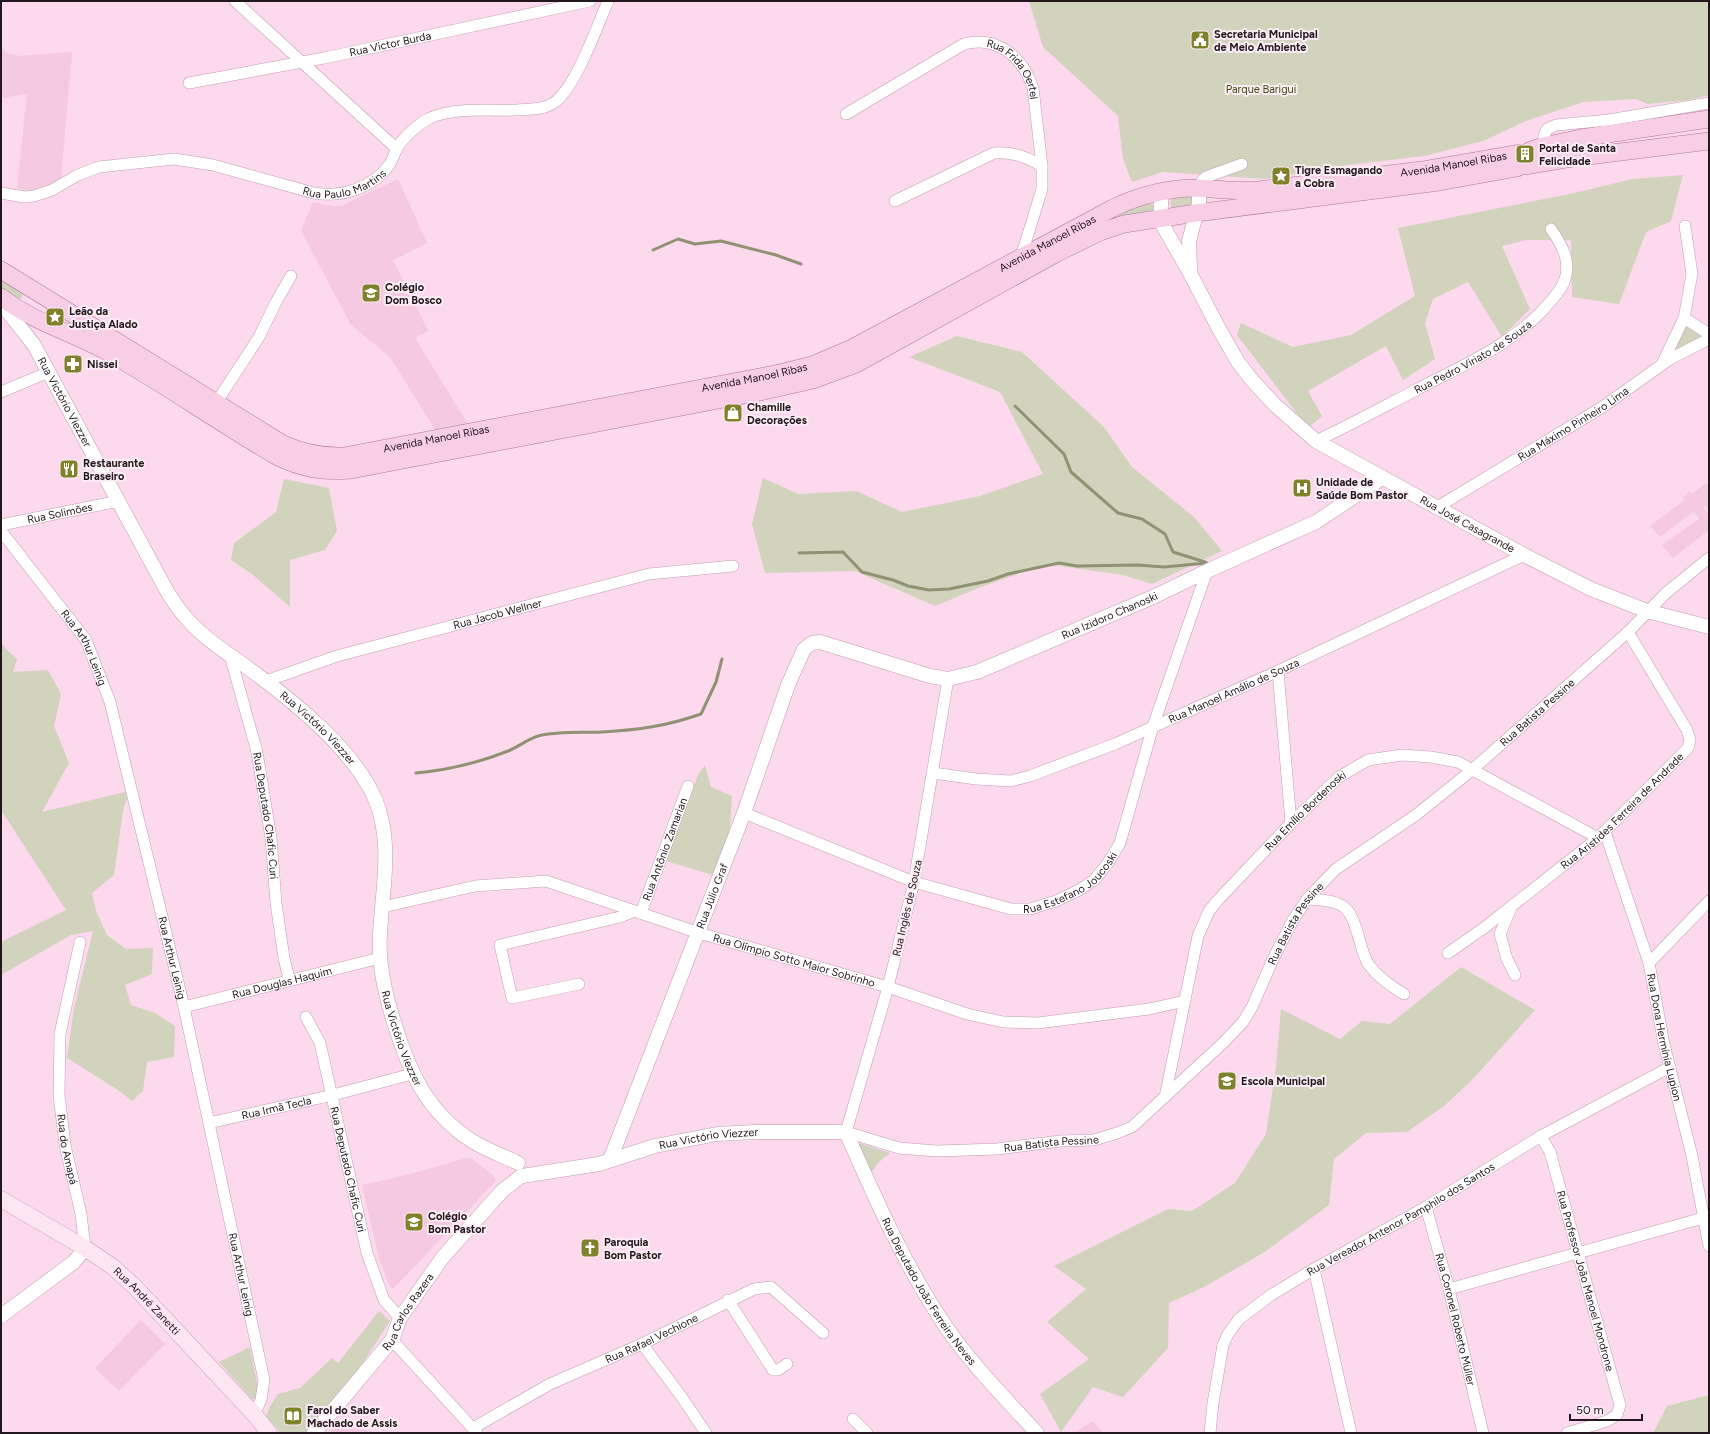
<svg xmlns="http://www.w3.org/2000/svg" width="1710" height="1434" font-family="Figtree,sans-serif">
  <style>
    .built { fill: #f5c9e1 }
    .green { fill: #d1d3bd }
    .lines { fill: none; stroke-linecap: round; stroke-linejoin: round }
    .stream { stroke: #909273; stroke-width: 3 }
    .minor-casing { stroke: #bf9daf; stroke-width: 12 }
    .tertiary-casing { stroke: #bf9daf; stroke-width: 15 }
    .secondary-casing { stroke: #bf9daf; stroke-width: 17 }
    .primary-casing { stroke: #aa7895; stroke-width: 18 }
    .minor { stroke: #fff; stroke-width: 11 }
    .tertiary { stroke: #fff; stroke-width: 14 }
    .secondary { stroke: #fbe6f2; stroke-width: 16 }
    .primary { stroke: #f8cde6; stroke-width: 17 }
    .labels { text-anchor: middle; stroke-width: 4; stroke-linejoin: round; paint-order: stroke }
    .poi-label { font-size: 11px; font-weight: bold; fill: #23161d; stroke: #fcedf5; text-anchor: start }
    .street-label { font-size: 11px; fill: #23161d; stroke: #fcedf5 }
    .park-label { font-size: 11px; fill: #474812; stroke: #fcedf5 }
  </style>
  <rect width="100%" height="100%" fill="#fdd9ed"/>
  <!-- built -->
  <g class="built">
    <path d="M1 46 5 52 17 56 72 52 61 180 55 184 31 192 17 188 27 94 1 98Z"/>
    <path d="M398 179 427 243 393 260 428 331 415 338 469 426 436 431 390 357 351 325 301 231 313 202 331 206H341Z"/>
    <path d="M1706 483 1709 487V511L1705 505 1703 507 1709 516V530L1673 558 1662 545 1699 519 1694 511 1660 537 1650 526 1685 500 1683 497 1690 491 1692 494Z"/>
    <path d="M470 1157 496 1178 495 1182 393 1289 390 1287 379 1259 362 1185 407 1175Z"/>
    <path d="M141 1320 165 1344 119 1391 95 1368Z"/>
    <path d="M1093 1421 1103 1433H1074Z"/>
    <path d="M337 1423 378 1433H329Z"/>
  </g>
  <!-- green -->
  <g class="green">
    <path d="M1029 1H1709V95L1688 100 1648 104 1635 99 1583 102 1526 121 1483 141 1424 156 1348 165 1266 179 1163 172 1132 182 1123 159 1118 116 1043 47Z"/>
    <path d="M1683 175 1671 221 1646 232 1619 304 1572 297 1571 240H1526L1502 246 1530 309 1502 337 1468 282 1433 299 1425 323 1435 359 1403 380 1386 346 1308 391 1322 416 1308 428 1237 335 1241 323 1293 347 1351 335 1415 296 1398 228 1565 195 1633 179Z"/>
    <path d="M1184 194 1193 196 1192 207 1172 209 1170 202 1173 198Z"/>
    <path d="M1150 201 1154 206V211L1104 225 1101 219Z"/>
    <path d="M1 277 23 292 22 298 18 300 1 291Z"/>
    <path d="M1685 322 1708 337 1668 356Z"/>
    <path d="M957 336 1022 352 1104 427 1132 467 1194 517 1222 551 1152 584 1123 575 1046 564 981 587 935 606 855 571 765 573 752 524 763 478 798 494 856 491 902 512 980 496 1043 474 1000 392 909 357Z"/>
    <path d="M284 479 329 488 337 531 325 550 290 560V607L252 574 231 560 234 543 276 512Z"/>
    <path d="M1 644 17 659 13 672 48 670 61 694 54 726 69 763 42 812 129 791 123 811 114 875 92 893 96 911 107 935 126 949 153 948 152 974 125 985 131 1005 155 1013 175 1026 174 1057 147 1062 143 1091 132 1101 118 1090 67 1058 74 1008 93 931 71 935 1 975V942L66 910 1 810Z"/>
    <path d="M705 765 711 787 732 796 729 841 716 876 666 861 698 775Z"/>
    <path d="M1461 967 1535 1010 1472 1080 1444 1106 1407 1132 1366 1133 1334 1159 1329 1205 1263 1253 1204 1287 1169 1303 1168 1348 1123 1397 1093 1387 1061 1432 1040 1394 1089 1359 1047 1322 1086 1289 1054 1266 1168 1209 1192 1211 1235 1183 1266 1134 1276 1067 1281 1009 1340 1039 1362 1021 1390 1024Z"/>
    <path d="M856 1142 890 1153 879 1162 871 1173Z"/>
    <path d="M379 1311 390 1321 361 1366 306 1433H280L277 1428 266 1417 269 1408 278 1394 300 1388 332 1358 338 1363Z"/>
    <path d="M250 1347 259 1393 257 1399H252L219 1362Z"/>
    <path d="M1709 1395V1433H1653L1667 1406Z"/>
  </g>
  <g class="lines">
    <!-- stream -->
    <g class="stream">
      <path d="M653 250 678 239 695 244 721 241 776 255 801 264"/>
      <path d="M1015 406 1064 454 1071 472 1118 513 1142 519 1165 534 1173 552 1205 562"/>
      <path d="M799 553 843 552 862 572 893 580 908 586 929 590 949 589 988 581 1008 574 1059 563 1077 566 1138 565 1164 567 1207 563"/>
      <path d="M416 773C448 770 478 763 508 751 518 747 528 739 538 736 559 731 581 733 602 732 638 730 667 726 701 714L716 682 722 659"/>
    </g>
    <defs>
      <g id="minor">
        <path d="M235 1 397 149"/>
        <path id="s1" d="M189 83 324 58 590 1"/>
        <path id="s2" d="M846 114 964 44C997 35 1023 57 1033 88L1042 166V189L1021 257"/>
        <path d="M1543 146 1544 136 1547 129 1556 125 1609 120 1709 103"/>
        <path d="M1199 188 1202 181 1206 177 1242 164"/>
        <path id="s3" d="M1 193 24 197 34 196 52 190 78 175 99 167 174 159 213 165 314 193C340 198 373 188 389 165 393 160 394 154 397 148 404 137 418 124 430 118 454 107 491 111 517 110 529 109 545 110 555 102 576 86 597 27 608 1"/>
        <path d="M895 201 994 153C1012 151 1027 157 1042 166"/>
        <path d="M1684 318 1709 334"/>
        <path d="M1662 364 1684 318 1692 274 1685 226"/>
        <path d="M1 392 49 372"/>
        <path d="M216 403 259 337 276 302 291 276"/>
        <path id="s4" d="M1316 441C1350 425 1383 407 1416 390 1463 365 1515 344 1550 302 1555 296 1561 290 1564 282 1572 262 1562 245 1551 229"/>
        <path id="s5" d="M1436 508 1601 408 1670 359 1709 339"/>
        <path id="s6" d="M1 525 119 501"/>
        <path id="s7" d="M1 531 86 640 110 702 184 1007 264 1380 261 1400 254 1414"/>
        <path id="s8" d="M230 655 257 752 271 838 276 903 284 958 289 979"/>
        <path d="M1278 671 1291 823"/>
        <path id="s9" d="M948 679 914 882 888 987 846 1132 899 1148 936 1151 997 1149 1060 1141 1094 1140 1117 1133 1132 1127 1223 1043 1243 1022 1252 1007 1273 959 1293 920 1307 899 1336 869 1416 815 1472 770 1628 632 1666 593 1709 558"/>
        <path id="s10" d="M266 681 337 656 649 574 733 566"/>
        <path id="s11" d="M933 773 976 779 1011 781 1030 776 1115 744 1278 671 1524 555"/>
        <path id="s12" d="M744 813 914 882 1011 909H1030L1056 901 1079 890 1094 880 1108 863 1120 843 1153 726 1207 571"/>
        <path id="s13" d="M1605 832 1649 963 1664 1044 1692 1156 1709 1246"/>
        <path d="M1307 899C1349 901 1350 907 1361 945 1363 952 1365 960 1369 965 1378 977 1392 987 1404 994"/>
        <path id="s14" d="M383 907 475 886 546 881 699 933 888 987 967 1014 1003 1022 1038 1023 1149 1009 1185 1001"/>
        <path d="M1511 908 1500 934 1507 959 1515 975"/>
        <path id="s15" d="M641 913 688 786"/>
        <path id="s16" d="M80 942 60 1034 59 1095 65 1145 81 1214 85 1248"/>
        <path id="s17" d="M1448 953 1484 928 1598 838 1688 748 1690 740 1687 730 1628 632"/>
        <path d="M1649 963 1709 901"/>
        <path d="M579 984 512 998 500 945 620 917 635 911"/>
        <path id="s18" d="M184 1007 380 958"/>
        <path id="s19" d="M306 1017 320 1043 367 1253 384 1300 400 1318"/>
        <path id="s20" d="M1165 1097 1198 936 1209 911 1218 900 1291 823 1339 777 1368 760 1402 755 1431 757 1458 762 1598 838"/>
        <path id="s21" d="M209 1123 333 1095 412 1074"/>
        <path id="s22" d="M1541 1136 1550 1152 1620 1405 1617 1415 1607 1421 1567 1433"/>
        <path id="s23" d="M1426 1207 1449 1289 1483 1433"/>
        <path d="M1314 1269 1351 1433"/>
        <path d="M1449 1289 1703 1218"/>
        <path d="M728 1300 773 1370H778L787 1364"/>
        <path d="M392 1340 477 1433"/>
        <path d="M642 1344 681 1396 706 1433"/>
        <path d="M853 1419 867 1433"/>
        <path id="s24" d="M473 1428 550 1384 642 1344 754 1289 771 1287 823 1333"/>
        <path id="s25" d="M1210 1433 1213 1403 1223 1345 1228 1334 1239 1319 1271 1295 1314 1269 1426 1207 1541 1136 1670 1067"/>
      </g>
      <g id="tertiary">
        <path id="s26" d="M1162 191 1160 219 1162 224 1191 275 1219 329 1238 362 1251 379 1275 405 1316 441 1524 555 1591 589 1647 611 1709 627"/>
        <path d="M1190 268 1189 241 1199 203V188"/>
        <path id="s27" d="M1 303 34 345 163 584C170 597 178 609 188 620 205 639 227 653 248 668 292 700 355 750 376 801 393 844 382 891 380 935 378 964 385 994 394 1022 409 1071 426 1111 472 1141 487 1150 503 1156 518 1163"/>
        <path id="s28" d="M610 1160 744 813 788 685 804 649 812 643 820 642 930 676 948 679 977 672 1153 597 1207 571 1316 522 1382 478"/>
        <path id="s29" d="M522 1176 599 1164 655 1146 717 1134 755 1132H846C875 1198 904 1264 944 1324 971 1364 1005 1398 1037 1433"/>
        <path d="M1 1316 74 1262 85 1248"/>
        <path id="s30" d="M314 1433 392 1340 400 1318 443 1257 502 1191 520 1177"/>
      </g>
      <g id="secondary">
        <path id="s31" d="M1 1199 85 1248 113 1267 135 1287 254 1414 269 1433"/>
      </g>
      <g id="primary">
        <path d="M1529 151 1543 146 1581 138 1709 119"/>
        <path d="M1524 166 1572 158 1709 141"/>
        <path id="s32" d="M1 270 283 444C304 453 322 457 344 456L775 374 812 365 852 348 1113 208C1140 195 1167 188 1197 188 1218 189 1238 192 1259 190L1422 170 1520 153"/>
        <path d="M1 297C32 321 70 332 104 350 163 383 219 423 278 457 302 469 324 472 351 470L755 393 813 380 856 364 1057 253 1100 232 1124 224 1196 213 1439 182 1517 168"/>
      </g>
    </defs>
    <!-- minor casing -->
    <use href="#minor" class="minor-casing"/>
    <!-- tertiary casing -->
    <use href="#tertiary" class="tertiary-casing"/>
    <!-- secondary casing -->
    <use href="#secondary" class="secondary-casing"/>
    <!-- primary casing -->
    <use href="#primary" class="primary-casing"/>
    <!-- minor -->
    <use href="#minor" class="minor"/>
    <!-- tertiary -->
    <use href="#tertiary" class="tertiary"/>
    <!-- secondary -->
    <use href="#secondary" class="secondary"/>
    <!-- primary -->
    <use href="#primary" class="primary"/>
  </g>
  <!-- icons -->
  <defs>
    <symbol id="civic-square" viewBox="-11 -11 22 22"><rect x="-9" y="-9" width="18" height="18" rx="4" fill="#80812b" stroke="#fcedf5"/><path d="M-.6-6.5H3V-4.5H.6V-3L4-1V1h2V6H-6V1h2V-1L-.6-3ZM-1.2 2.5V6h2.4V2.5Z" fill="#fff"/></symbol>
    <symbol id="building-square" viewBox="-11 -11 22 22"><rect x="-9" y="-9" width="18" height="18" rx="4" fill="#80812b" stroke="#fcedf5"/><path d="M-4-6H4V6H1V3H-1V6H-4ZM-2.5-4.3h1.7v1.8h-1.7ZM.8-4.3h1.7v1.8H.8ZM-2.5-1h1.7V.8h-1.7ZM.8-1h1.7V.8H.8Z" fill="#fff"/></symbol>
    <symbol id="sight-square" viewBox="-11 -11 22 22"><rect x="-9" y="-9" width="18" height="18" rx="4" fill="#80812b" stroke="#fcedf5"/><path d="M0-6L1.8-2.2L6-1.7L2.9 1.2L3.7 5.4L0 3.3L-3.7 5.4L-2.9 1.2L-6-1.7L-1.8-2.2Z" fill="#fff"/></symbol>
    <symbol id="school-square" viewBox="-11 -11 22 22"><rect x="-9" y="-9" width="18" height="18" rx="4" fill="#80812b" stroke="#fcedf5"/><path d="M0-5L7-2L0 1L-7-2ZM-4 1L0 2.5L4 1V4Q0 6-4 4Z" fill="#fff"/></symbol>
    <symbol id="pharmacy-square" viewBox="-11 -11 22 22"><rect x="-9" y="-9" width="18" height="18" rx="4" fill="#80812b" stroke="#fcedf5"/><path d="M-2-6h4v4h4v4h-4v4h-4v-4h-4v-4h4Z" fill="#fff"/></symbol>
    <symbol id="shop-square" viewBox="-11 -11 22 22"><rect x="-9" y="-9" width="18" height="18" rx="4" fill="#80812b" stroke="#fcedf5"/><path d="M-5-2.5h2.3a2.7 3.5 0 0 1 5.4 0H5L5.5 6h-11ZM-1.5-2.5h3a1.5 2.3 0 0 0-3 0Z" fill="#fff"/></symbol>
    <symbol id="restaurant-square" viewBox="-11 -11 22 22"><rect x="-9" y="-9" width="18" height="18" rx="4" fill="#80812b" stroke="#fcedf5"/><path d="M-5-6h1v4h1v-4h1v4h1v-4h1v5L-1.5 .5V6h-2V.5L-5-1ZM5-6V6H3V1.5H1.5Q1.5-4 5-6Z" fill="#fff"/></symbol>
    <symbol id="hospital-square" viewBox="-11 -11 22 22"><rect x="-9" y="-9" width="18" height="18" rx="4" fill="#80812b" stroke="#fcedf5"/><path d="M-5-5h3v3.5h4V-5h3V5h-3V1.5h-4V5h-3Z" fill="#fff"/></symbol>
    <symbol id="university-square" viewBox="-11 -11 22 22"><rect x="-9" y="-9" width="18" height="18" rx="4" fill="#80812b" stroke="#fcedf5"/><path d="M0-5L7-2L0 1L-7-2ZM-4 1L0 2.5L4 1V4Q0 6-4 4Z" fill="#fff"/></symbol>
    <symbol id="church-square" viewBox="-11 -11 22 22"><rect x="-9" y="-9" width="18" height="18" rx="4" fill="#80812b" stroke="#fcedf5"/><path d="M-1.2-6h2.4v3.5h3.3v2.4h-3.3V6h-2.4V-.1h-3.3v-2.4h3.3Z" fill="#fff"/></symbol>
    <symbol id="library-square" viewBox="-11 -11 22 22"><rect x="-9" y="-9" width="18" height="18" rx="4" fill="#80812b" stroke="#fcedf5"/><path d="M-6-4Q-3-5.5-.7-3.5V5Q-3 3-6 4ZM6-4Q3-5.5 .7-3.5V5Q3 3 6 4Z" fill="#fff"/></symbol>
  </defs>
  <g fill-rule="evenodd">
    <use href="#civic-square" x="1189" y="29" width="22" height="22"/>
    <use href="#building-square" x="1514" y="143" width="22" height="22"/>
    <use href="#sight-square" x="1270" y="165" width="22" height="22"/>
    <use href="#school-square" x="360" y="282" width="22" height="22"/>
    <use href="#sight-square" x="44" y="306" width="22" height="22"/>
    <use href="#pharmacy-square" x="62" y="353" width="22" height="22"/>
    <use href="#shop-square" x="722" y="402" width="22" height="22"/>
    <use href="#restaurant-square" x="58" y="458" width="22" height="22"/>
    <use href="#hospital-square" x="1291" y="477" width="22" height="22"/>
    <use href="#school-square" x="1216" y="1070" width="22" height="22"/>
    <use href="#university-square" x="403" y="1211" width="22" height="22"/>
    <use href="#church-square" x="579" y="1237" width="22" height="22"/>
    <use href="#library-square" x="282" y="1405" width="22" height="22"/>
  </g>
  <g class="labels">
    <!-- poi labels -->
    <g class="poi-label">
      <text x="1214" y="38">Secretaria Municipal<tspan x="1214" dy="13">de Meio Ambiente</tspan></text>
      <text x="1539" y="152">Portal de Santa<tspan x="1539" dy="13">Felicidade</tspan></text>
      <text x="1295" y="174">Tigre Esmagando<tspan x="1295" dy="13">a Cobra</tspan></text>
      <text x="385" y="291">Colégio<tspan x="385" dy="13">Dom Bosco</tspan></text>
      <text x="69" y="315">Leão da<tspan x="69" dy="13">Justiça Alado</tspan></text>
      <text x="87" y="368">Nissei</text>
      <text x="747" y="411">Chamille<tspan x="747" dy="13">Decorações</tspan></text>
      <text x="83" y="467">Restaurante<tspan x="83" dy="13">Braseiro</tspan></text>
      <text x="1316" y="486">Unidade de<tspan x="1316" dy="13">Saúde Bom Pastor</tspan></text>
      <text x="1241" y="1085">Escola Municipal</text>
      <text x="428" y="1220">Colégio<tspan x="428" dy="13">Bom Pastor</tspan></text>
      <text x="604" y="1246">Paroquia<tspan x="604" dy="13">Bom Pastor</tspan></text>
      <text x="307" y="1414">Farol do Saber<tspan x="307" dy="13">Machado de Assis</tspan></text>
    </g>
    <!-- street labels -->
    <g class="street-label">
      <text dy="4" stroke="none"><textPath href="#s1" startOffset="205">Rua Victor Burda</textPath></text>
      <text dy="4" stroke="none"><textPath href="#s2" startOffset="200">Rua Frida Oertel</textPath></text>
      <text dy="4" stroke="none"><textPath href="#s32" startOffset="1556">Avenida Manoel Ribas</textPath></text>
      <text dy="4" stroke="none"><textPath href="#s3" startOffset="357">Rua Paulo Martins</textPath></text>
      <text dy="4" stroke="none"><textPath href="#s32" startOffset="1136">Avenida Manoel Ribas</textPath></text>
      <text dy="4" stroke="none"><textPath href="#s4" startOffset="178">Rua Pedro Viriato de Souza</textPath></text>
      <text dy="4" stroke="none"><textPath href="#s32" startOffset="812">Avenida Manoel Ribas</textPath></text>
      <text dy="4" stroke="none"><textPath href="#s27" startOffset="118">Rua Victório Viezzer</textPath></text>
      <text dy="4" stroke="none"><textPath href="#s5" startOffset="161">Rua Máximo Pinheiro Lima</textPath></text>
      <text dy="4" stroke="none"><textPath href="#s32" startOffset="488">Avenida Manoel Ribas</textPath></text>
      <text dy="4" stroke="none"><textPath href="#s6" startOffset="60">Rua Solimões</textPath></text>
      <text dy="4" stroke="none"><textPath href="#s26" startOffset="475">Rua José Casagrande</textPath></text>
      <text dy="4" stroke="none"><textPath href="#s10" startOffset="241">Rua Jacob Wellner</textPath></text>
      <text dy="4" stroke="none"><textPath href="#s28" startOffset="872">Rua Izidoro Chanoski</textPath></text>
      <text dy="4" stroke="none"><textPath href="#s7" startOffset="144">Rua Arthur Leinig</textPath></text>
      <text dy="4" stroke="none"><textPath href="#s11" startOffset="319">Rua Manoel Amálio de Souza</textPath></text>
      <text dy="4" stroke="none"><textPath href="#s9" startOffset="1345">Rua Batista Pessine</textPath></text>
      <text dy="4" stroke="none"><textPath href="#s27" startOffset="538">Rua Victório Viezzer</textPath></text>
      <text dy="4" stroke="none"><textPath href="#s17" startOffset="225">Rua Aristides Ferreira de Andrade</textPath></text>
      <text dy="4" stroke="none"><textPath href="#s20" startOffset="331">Rua Emílio Bordenoski</textPath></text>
      <text dy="4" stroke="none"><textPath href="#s8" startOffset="165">Rua Deputado Chafic Curi</textPath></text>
      <text dy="4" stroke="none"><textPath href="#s15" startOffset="68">Rua Antônio Zamarian</textPath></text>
      <text dy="4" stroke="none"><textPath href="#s12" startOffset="352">Rua Estefano Joucoski</textPath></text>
      <text dy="4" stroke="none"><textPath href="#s28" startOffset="283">Rua Júlio Graf</textPath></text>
      <text transform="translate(907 908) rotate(-77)" y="4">Rua Inglês de Souza</text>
      <text dy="4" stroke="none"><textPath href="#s9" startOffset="1021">Rua Batista Pessine</textPath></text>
      <text dy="4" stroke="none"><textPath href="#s7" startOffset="468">Rua Arthur Leinig</textPath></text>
      <text dy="4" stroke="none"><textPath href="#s14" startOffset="426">Rua Olímpio Sotto Maior Sobrinho</textPath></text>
      <text dy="4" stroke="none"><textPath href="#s18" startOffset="101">Rua Douglas Haquim</textPath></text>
      <text dy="4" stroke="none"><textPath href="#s27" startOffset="874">Rua Victório Viezzer</textPath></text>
      <text dy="4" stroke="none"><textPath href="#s13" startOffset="214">Rua Dona Hermínia Lupion</textPath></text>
      <text dy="4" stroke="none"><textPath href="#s21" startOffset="69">Rua Irmã Tecla</textPath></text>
      <text dy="4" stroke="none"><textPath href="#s29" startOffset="191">Rua Victório Viezzer</textPath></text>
      <text dy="4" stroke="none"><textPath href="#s9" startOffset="673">Rua Batista Pessine</textPath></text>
      <text dy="4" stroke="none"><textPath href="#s16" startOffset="210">Rua do Amapá</textPath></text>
      <text dy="4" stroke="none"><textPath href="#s19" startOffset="159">Rua Deputado Chafic Curi</textPath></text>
      <text dy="4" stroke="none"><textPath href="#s25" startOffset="310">Rua Vereador Antenor Pamphilo dos Santos</textPath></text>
      <text dy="4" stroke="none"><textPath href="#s7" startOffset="792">Rua Arthur Leinig</textPath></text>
      <text dy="4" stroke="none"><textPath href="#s22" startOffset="152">Rua Professor João Manoel Mondrone</textPath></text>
      <text dy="4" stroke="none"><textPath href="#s29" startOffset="509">Rua Deputado João Ferreira Neves</textPath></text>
      <text dy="4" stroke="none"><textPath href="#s31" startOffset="179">Rua André Zanetti</textPath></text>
      <text dy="4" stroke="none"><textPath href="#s30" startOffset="154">Rua Carlos Razera</textPath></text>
      <text dy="4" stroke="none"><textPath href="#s23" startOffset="116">Rua Coronel Roberto Müller</textPath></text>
      <text dy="4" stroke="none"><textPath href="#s24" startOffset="200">Rua Rafael Vechione</textPath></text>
    </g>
    <!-- park labels -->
    <g class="park-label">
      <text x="1261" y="93">Parque Barigui</text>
    </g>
  </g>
  <!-- border -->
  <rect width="1710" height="1434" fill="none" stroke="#23161d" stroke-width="4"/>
  <!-- scale -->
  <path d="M1570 1414v6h72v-6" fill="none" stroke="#23161d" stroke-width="2"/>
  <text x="1576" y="1414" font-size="12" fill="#23161d" stroke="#fcedf5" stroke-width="3" paint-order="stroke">50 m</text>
</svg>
